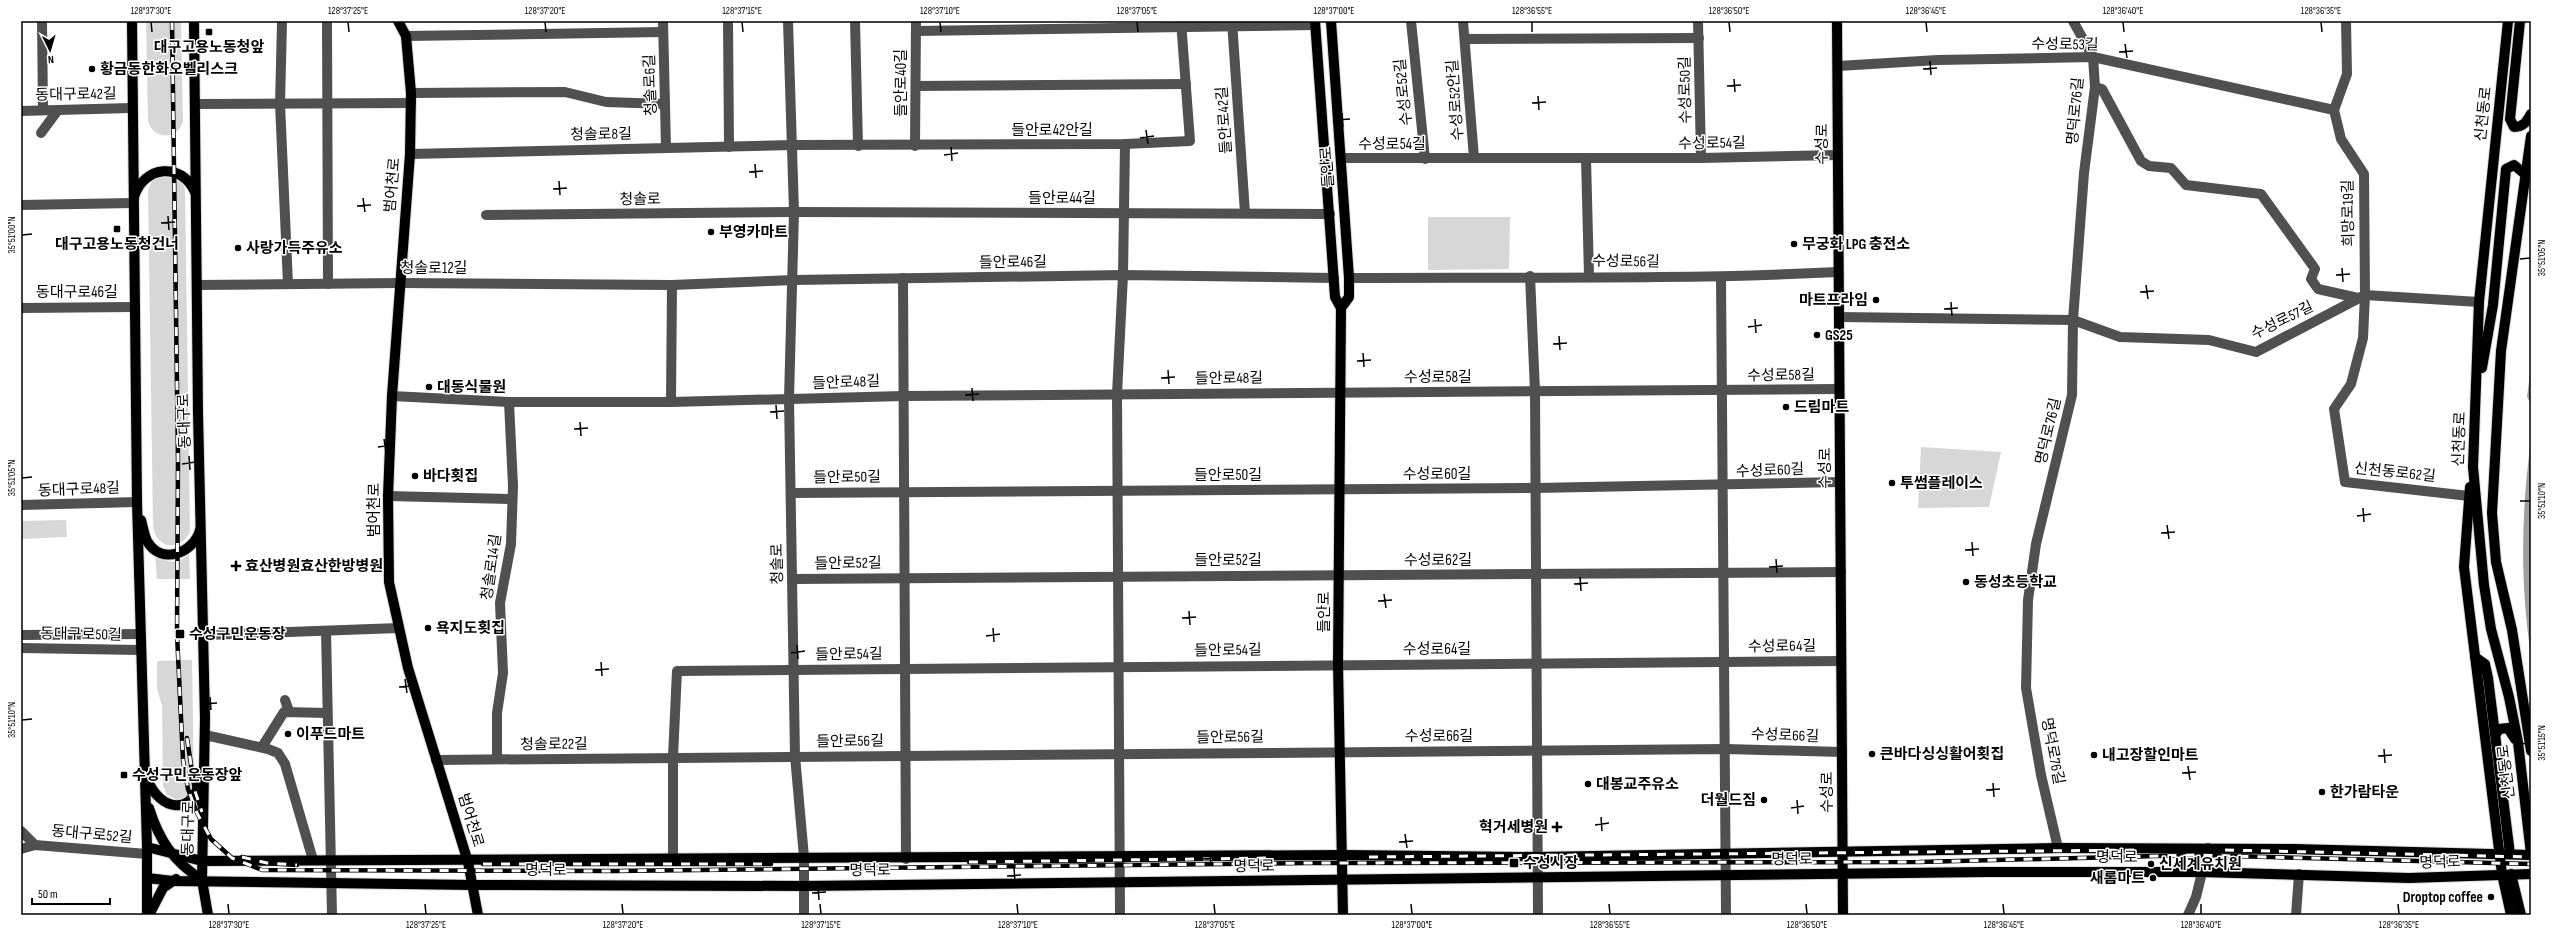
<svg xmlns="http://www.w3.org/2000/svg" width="2552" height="936" font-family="'Sofia Sans Condensed','Noto Sans KR',sans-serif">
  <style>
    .green { fill: #d7d7d7 }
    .water { fill: #9e9e9e }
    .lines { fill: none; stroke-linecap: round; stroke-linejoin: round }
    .major-casing { stroke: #dbdbdb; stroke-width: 12 }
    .minor { stroke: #505050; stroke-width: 10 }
    .major { stroke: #000; stroke-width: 10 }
    .rail-casing { stroke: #000; stroke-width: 4.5 }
    .rail { stroke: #fff; stroke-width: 3; stroke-dasharray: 9; stroke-linecap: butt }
    .ticks { fill: none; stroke: #000; stroke-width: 1.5 }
    .poi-dot { fill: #000; stroke: #fff; stroke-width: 1.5 }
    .labels { text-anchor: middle; stroke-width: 3; stroke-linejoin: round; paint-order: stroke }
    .street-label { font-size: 15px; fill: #000; stroke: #fff }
    .poi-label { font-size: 15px; font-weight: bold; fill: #000; stroke: #fff; text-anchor: start }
    .neatline { fill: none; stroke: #000; stroke-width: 1.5 }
    .ticks-label { font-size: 10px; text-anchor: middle; fill: #000 }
  </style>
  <rect width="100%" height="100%" fill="#fff"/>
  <!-- green -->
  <g class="green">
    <path d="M146 21H181L183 122C177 140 153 140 148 121Z"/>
    <path d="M160 175C172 175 181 177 185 190L190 532C180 552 155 549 153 525L148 190 152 181Z"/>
    <path d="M1428 217H1510L1509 269 1428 270Z"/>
    <path d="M1921 447 2001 452 1989 507 1918 508Z"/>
    <path d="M66 520 67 537 21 539V521Z"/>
    <path d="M189 554 190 579H157L155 555C166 564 179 564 189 554Z"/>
    <path d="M192 660 194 785 190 794 178 800 167 795 163 786 162 706 157 689V661Z"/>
  </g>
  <!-- water -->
  <g class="water">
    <path d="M2531 366V404L2527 397Z"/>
    <path d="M2531 440V656C2520 584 2521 512 2531 440Z"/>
  </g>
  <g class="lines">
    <defs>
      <g id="major">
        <path d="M132 21 137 502 147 846V915"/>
        <path d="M194 21 198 413 205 718 202 880 208 915"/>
        <path d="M398 21 406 36 411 93 410 154 392 396 388 496 389 582 408 668 468 862 478 915"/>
        <path d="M1315 21 1335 297 1341 308 1338 664 1343 915"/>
        <path d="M1331 21 1349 278V297L1341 308"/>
        <path d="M1837 21 1843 915"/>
        <path d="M2508 21 2479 302 2473 467 2484 585 2491 629 2509 697 2518 742 2531 854"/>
        <path d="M2520 21 2510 119 2514 127C2524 127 2527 121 2531 114"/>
        <path d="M2531 136 2501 351 2492 513 2496 562 2512 630 2531 751"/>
        <path d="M134 197C144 165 182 162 195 192"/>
        <path d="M2482 368 2493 305 2506 169 2514 165 2526 175"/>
        <path d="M2470 487 2464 567 2502 874 2511 915"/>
        <path d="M141 520C143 527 144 535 147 541 161 566 194 553 200 530"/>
        <path d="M2475 657 2485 664 2488 678 2510 854"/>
        <path d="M2496 734 2499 729 2508 728 2515 739"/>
        <path d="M147 779C160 811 192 817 201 779"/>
        <path d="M149 808C159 840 173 861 202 880"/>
        <path d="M147 847 202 861 1343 855 1537 857 2058 848 2294 849 2531 855"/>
        <path d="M2511 874 2521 915"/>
        <path d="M147 878 173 881 473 885 804 886 1986 872H2201L2409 878 2531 874"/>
        <path d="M149 915 163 888 176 879"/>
      </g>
    </defs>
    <!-- major casing -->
    <use href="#major" class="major-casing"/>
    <!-- minor -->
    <g class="minor">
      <path d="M42 21 43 110"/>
      <path d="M327 21 328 284"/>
      <path d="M663 21 666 148"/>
      <path d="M728 21 729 147"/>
      <path d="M788 21 794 212 789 399 795 756 804 857V915"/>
      <path d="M855 21 858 146"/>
      <path d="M1232 21 1245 213"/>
      <path d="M1411 21 1425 159"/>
      <path d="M1463 21 1474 158"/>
      <path d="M1698 21 1701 158"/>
      <path d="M2346 21 2347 74 2334 110 2341 139 2364 174 2365 295 2363 338 2351 384 2334 409 2345 482 2469 496"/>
      <path d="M282 22 280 104 288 284"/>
      <path d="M916 31 1315 25"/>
      <path d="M406 36 663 32"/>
      <path d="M1465 39 1699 38"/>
      <path d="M1838 66 1938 60 2093 57 2334 110"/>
      <path d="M916 86 1186 84"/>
      <path d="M2095 87 2102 89 2141 161 2149 166 2171 168 2186 185 2261 194 2313 266 2315 269 2311 279 2318 289 2358 298"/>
      <path d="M411 93 565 92 606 102 665 104"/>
      <path d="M195 104 411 103"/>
      <path d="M21 111 131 108"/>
      <path d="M41 133 58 110"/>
      <path d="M915 146 916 21"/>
      <path d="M410 154 793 145 1125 144 1190 141 1181 21"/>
      <path d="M1341 158H1701L1837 155"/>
      <path d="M1586 158 1589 276"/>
      <path d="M21 205 133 203"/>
      <path d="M486 215 794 212 1330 214"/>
      <path d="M1530 276 1535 391 1538 915"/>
      <path d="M903 278 906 859"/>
      <path d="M1349 278C1512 277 1675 280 1838 272"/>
      <path d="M1721 278 1726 915"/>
      <path d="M197 285 399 283 672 285 794 280 1123 275 1334 278"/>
      <path d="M21 308 134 307"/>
      <path d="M1839 317 2073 320 2120 337 2209 340 2256 352 2365 295 2479 302"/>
      <path d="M392 396 509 402H671L903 396 1839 389"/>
      <path d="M671 402 672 285"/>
      <path d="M791 493 1536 488 1840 482"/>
      <path d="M388 496 512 499"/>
      <path d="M21 505 137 502"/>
      <path d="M793 579 1841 572"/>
      <path d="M326 631 332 915"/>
      <path d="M21 635 140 634"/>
      <path d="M204 635 399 628"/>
      <path d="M21 648 140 650"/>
      <path d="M285 700 289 711"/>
      <path d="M205 735 268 749 278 753 285 764 313 860"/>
      <path d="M262 747 284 712 327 713"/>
      <path d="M497 759V713L503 673 500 603 511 544 513 486 509 402"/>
      <path d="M436 760 1727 749 1842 752"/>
      <path d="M21 831 35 845"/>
      <path d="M2058 848 2041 775 2026 688 2028 600 2036 544 2072 395 2073 320 2084 173 2095 87 2093 57 2073 21"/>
      <path d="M21 849 35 845 147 854"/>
      <path d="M673 859V757L677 671 1841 661"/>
      <path d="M1120 915 1117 394 1123 275 1125 144"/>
      <path d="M2188 915 2196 897 2208 848"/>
      <path d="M2296 915 2299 874"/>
    </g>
    <!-- major -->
    <use href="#major" class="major"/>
    <defs>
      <g id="rail">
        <path d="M172 21 178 460 177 634 183 760 188 789 197 813 211 839 232 858 262 870 614 871 1308 863 1919 862 2195 855 2531 864"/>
        <path d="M187 738 195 791 202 812"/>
        <path d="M2225 850 2531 857"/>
        <path d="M242 857 267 863 297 865"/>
        <path d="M1369 857 2141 850"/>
        <path d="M969 862 1271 858"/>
        <path d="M483 864H771"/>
      </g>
    </defs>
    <!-- rail casing -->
    <use href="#rail" class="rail-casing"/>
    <!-- rail -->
    <use href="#rail" class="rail"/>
  </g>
  <!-- ticks -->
  <path class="ticks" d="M151 22 152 32M348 22 349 32M545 22 546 32M742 22 743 32M940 22 941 32M1137 22 1138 32M1334 22 1335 32M1532 22V32M1729 22 1730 32M1926 22 1927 32M2123 22 2124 32M2321 22 2322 32M2125 44 2127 58M2119 52 2133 51M1930 61 1931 75M1923 69 1937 68M1734 79 1735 92M1727 86 1741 85M1538 96 1539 110M1532 103 1546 102M1342 113 1343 127M1336 120 1350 119M1146 130 1148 144M1140 138 1154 136M951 147 952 161M944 155 958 153M755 164 756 178M749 172 763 171M559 181 560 195M553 189 567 188M363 198 365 212M357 206 371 205M168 216 169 230M161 223 175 222M22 235 32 234M2520 259 2530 258M2342 268 2343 282M2336 275 2350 274M2146 285 2148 299M2140 292 2154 291M1951 302 1952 316M1944 309 1958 308M1755 319 1756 333M1748 327 1762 325M1559 336 1560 350M1553 344 1567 343M1363 353 1364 367M1357 361 1371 360M1168 370 1169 384M1161 378 1175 377M972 388 973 401M965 395 979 394M776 405 777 419M770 412 784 411M580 422 581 436M574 429 588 428M384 439 386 453M378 447 392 445M189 456 190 470M182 464 196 462M22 478 32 477M2520 501H2530M2363 508 2364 522M2357 516 2371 514M2167 525 2169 539M2161 533 2175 532M1972 542 1973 556M1965 550 1979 549M1776 559 1777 573M1769 567 1783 566M1580 577 1581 591M1574 584 1588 583M1384 594 1386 608M1378 601 1392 600M1189 611 1190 625M1182 618 1196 617M993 628 994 642M986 636 1000 634M797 645 798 659M791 653 805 651M601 662 602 676M595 670 609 669M405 679 407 693M399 687 413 686M210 697 211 710M203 704 217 703M22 720 32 719M2520 744 2530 743M2384 749 2385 763M2378 756 2392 755M2188 766 2190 780M2182 773 2196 772M1993 783 1994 797M1986 790 2000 789M1797 800 1798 814M1791 808 1804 806M1601 817 1602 831M1595 825 1609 823M1405 834 1407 848M1399 842 1413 841M1210 851 1211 865M1203 859 1217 858M1014 868 1015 882M1007 876 1021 875M818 886 819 900M812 893 826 892M228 904 229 914M425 904 426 914M622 904 623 914M820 904 821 914M1017 904 1018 914M1214 904 1215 914M1411 904 1412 914M1609 904 1610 914M1806 904 1807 914M2003 904 2004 914M2201 904V914M2398 904 2399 914"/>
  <!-- markers -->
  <g class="poi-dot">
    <rect x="205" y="28" width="8" height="8" rx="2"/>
    <circle cx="92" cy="69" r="4"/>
    <rect x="113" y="225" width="8" height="8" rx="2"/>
    <circle cx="711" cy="232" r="4"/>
    <circle cx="1794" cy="244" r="4"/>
    <circle cx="238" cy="248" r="4"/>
    <circle cx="1876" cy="300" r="4"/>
    <circle cx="1817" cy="335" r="4"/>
    <circle cx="429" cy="387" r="4"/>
    <circle cx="1786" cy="407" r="4"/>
    <circle cx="415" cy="476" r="4"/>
    <circle cx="1892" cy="483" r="4"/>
    <path d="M234 560h4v4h4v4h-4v4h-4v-4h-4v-4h4z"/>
    <circle cx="1966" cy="582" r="4"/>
    <circle cx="428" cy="628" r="4"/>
    <rect x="175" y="629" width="10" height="10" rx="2"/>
    <circle cx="288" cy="734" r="4"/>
    <circle cx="1872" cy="754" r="4"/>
    <circle cx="2094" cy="755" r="4"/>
    <rect x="120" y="771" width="8" height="8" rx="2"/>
    <circle cx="1588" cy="784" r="4"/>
    <circle cx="2322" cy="792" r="4"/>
    <circle cx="1764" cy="800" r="4"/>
    <path d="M1555 821h4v4h4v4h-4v4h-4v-4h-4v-4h4z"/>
    <rect x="1509" y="858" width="10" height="10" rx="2"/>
    <circle cx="2151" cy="864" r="4"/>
    <circle cx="2153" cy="878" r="4"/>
    <circle cx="2491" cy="897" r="4"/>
  </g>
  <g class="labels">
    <!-- street labels -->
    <g class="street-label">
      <text transform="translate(2065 44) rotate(1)" y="5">수성로53길</text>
      <text transform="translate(901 83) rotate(-90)" y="5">들안로40길</text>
      <text transform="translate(650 85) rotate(-92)" y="5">청솔로6길</text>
      <text transform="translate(1685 90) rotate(-91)" y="5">수성로50길</text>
      <text transform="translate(1403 92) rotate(-96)" y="5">수성로52길</text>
      <text transform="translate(76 94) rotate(-1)" y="5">동대구로42길</text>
      <text transform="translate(1455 100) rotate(-94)" y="5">수성로52안길</text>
      <text transform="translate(2075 111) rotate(-85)" y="5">명덕로76길</text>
      <text transform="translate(2483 114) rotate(-84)" y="5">신천동로</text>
      <text transform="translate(1224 120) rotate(-94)" y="5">들안로42길</text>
      <text x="1052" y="135">들안로42안길</text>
      <text transform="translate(601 134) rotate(-1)" y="5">청솔로8길</text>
      <text transform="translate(1712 143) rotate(-1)" y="5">수성로54길</text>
      <text x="1392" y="149">수성로54길</text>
      <text transform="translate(1822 144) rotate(-90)" y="5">수성로</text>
      <text transform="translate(1327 167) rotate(-94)" y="5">들안로</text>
      <text transform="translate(392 185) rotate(-85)" y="5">범어천로</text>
      <text x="1062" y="203">들안로44길</text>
      <text transform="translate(640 199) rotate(-1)" y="5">청솔로</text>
      <text transform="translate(2348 213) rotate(-91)" y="5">희망로19길</text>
      <text transform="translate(1626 261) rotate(1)" y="5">수성로56길</text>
      <text transform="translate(1013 262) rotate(-1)" y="5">들안로46길</text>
      <text x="434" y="273">청솔로12길</text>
      <text x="77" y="297">동대구로46길</text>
      <text transform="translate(2282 320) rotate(-26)" y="5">수성로57길</text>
      <text transform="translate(1781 375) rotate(-1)" y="5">수성로58길</text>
      <text x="1438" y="382">수성로58길</text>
      <text transform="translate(1229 378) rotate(-1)" y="5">들안로48길</text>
      <text transform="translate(846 382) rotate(-2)" y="5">들안로48길</text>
      <text transform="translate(184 421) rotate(-92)" y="5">동대구로</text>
      <text transform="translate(2048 431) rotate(-77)" y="5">명덕로76길</text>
      <text transform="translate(2459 439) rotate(-88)" y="5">신천동로</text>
      <text transform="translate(1825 468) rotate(-90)" y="5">수성로</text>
      <text transform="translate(1770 470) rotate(-2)" y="5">수성로60길</text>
      <text transform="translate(2395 472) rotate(6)" y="5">신천동로62길</text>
      <text x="1437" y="479">수성로60길</text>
      <text x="1228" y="480">들안로50길</text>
      <text transform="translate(847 477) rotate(-1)" y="5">들안로50길</text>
      <text transform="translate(79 489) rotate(-2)" y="5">동대구로48길</text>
      <text transform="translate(374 510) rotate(-90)" y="5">범어천로</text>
      <text x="1228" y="565">들안로52길</text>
      <text x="1438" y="565">수성로62길</text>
      <text transform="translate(848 563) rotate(-1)" y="5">들안로52길</text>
      <text transform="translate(777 564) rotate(-91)" y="5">청솔로</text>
      <text transform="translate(491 567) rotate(-82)" y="5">청솔로14길</text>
      <text transform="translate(1324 612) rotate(-90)" y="5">들안로</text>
      <text transform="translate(81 634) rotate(1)" y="5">동대구로50길</text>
      <text transform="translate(1782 646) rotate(-1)" y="5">수성로64길</text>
      <text x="1437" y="654">수성로64길</text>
      <text transform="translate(1228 650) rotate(-1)" y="5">들안로54길</text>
      <text transform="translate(849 654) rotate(-1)" y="5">들안로54길</text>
      <text transform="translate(1785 735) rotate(2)" y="5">수성로66길</text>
      <text x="1439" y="741">수성로66길</text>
      <text transform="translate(1230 737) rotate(-1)" y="5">들안로56길</text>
      <text transform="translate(850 741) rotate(-1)" y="5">들안로56길</text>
      <text transform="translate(554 744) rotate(-1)" y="5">청솔로22길</text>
      <text transform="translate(2053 751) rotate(79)" y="5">명덕로76길</text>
      <text transform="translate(2506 772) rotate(-97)" y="5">신천동로</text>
      <text transform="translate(1827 792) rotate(-90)" y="5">수성로</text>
      <text transform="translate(471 820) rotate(73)" y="5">범어천로</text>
      <text transform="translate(188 828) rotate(-89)" y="5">동대구로</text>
      <text transform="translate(92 834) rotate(5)" y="5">동대구로52길</text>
      <text x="2117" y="862">명덕로</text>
      <text transform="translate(1792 859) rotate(-1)" y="5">명덕로</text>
      <text transform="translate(2440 862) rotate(-2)" y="5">명덕로</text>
      <text transform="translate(1254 866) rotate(-1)" y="5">명덕로</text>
      <text x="546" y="875">명덕로</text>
      <text transform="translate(870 870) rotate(-1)" y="5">명덕로</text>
    </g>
    <!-- poi labels -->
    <g class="poi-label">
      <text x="209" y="52" text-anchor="middle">대구고용노동청앞</text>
      <text x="100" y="74">황금동한화오벨리스크</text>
      <text x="719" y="237">부영카마트</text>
      <text x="117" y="249" text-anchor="middle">대구고용노동청건너</text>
      <text x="1802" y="249">무궁화 LPG 충전소</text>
      <text x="246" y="253">사랑가득주유소</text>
      <text x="1868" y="305" text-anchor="end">마트프라임</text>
      <text x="1825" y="340">GS25</text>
      <text x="437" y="392">대동식물원</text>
      <text x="1794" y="412">드림마트</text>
      <text x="423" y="481">바다횟집</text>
      <text x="1900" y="488">투썸플레이스</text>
      <text x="245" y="571">효산병원효산한방병원</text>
      <text x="1974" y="587">동성초등학교</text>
      <text x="436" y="633">욕지도횟집</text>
      <text x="189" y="639">수성구민운동장</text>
      <text x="296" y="739">이푸드마트</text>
      <text x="1880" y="759">큰바다싱싱활어횟집</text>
      <text x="2102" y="760">내고장할인마트</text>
      <text x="132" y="780">수성구민운동장앞</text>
      <text x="1596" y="789">대봉교주유소</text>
      <text x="2330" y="797">한가람타운</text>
      <text x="1756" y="805" text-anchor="end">더월드짐</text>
      <text x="1548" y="832" text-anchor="end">혁거세병원</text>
      <text x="1523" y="868">수성시장</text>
      <text x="2159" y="869">신세계유치원</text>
      <text x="2145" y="883" text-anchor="end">새롬마트</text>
      <text x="2483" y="902" text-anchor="end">Droptop coffee</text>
    </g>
  </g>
  <!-- border -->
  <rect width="2552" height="936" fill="none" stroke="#ffffff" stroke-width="44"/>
  <!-- north arrow -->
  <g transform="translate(50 50) rotate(175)" stroke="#ffffff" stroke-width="3" paint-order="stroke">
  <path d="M0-3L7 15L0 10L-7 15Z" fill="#000000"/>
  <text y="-6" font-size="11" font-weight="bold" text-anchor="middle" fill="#000000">N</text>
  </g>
  <!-- scale -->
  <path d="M32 898v6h78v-6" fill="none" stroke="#000000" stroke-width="2"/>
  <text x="38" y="898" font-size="12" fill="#000000" stroke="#ffffff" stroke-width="3" paint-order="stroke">50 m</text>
  <rect x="22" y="22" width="2508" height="892" class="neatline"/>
  <g class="ticks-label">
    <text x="151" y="14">128°37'30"E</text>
    <text x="348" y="14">128°37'25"E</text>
    <text x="545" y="14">128°37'20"E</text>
    <text x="742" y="14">128°37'15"E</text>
    <text x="940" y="14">128°37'10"E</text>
    <text x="1137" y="14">128°37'05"E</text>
    <text x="1334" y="14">128°37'00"E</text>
    <text x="1532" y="14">128°36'55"E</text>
    <text x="1729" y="14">128°36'50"E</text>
    <text x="1926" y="14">128°36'45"E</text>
    <text x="2123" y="14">128°36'40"E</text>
    <text x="2321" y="14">128°36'35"E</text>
    <text transform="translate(11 235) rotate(-90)" y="4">35°51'00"N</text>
    <text transform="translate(2541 258) rotate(-90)" y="4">35°51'05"N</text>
    <text transform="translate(11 478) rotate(-90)" y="4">35°51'05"N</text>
    <text transform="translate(2541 501) rotate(-90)" y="4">35°51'10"N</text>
    <text transform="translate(11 720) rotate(-90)" y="4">35°51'10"N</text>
    <text transform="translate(2541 743) rotate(-90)" y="4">35°51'15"N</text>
    <text x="229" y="928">128°37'30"E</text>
    <text x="426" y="928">128°37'25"E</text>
    <text x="623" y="928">128°37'20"E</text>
    <text x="821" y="928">128°37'15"E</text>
    <text x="1018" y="928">128°37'10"E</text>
    <text x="1215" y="928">128°37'05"E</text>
    <text x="1412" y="928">128°37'00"E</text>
    <text x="1610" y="928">128°36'55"E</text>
    <text x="1807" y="928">128°36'50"E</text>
    <text x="2004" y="928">128°36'45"E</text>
    <text x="2201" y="928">128°36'40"E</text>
    <text x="2399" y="928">128°36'35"E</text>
  </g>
</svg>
